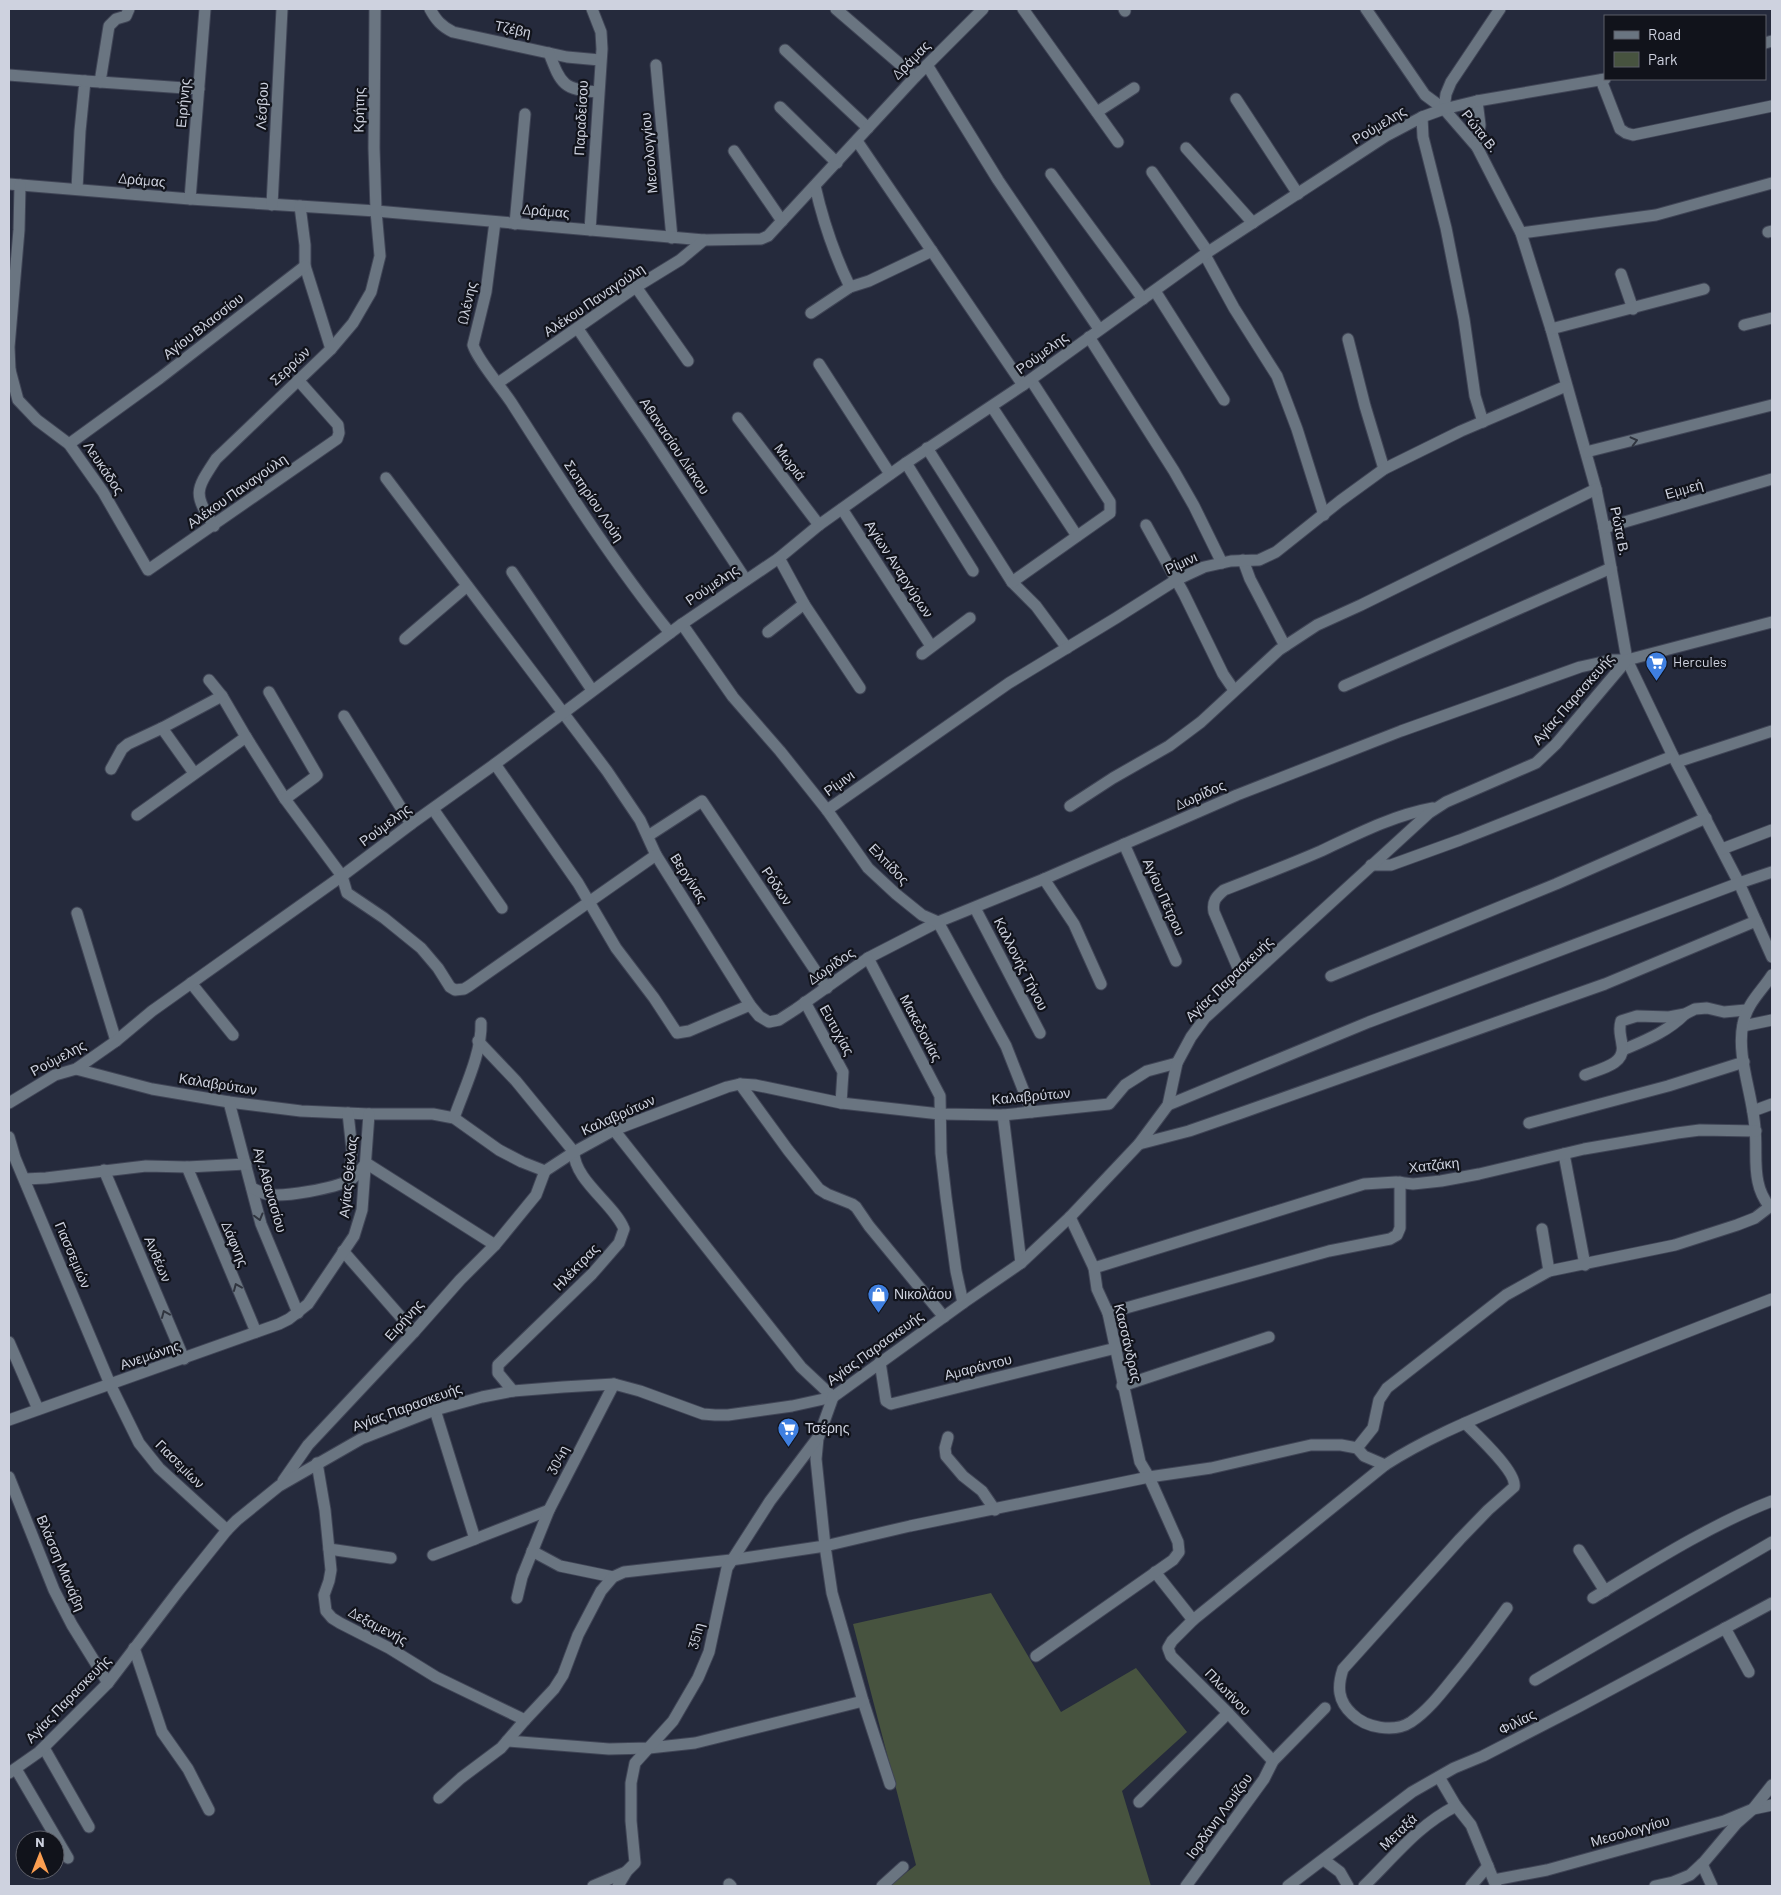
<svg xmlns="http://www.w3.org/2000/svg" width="1781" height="1895" font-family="Barlow,sans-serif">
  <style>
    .green { fill: #47533f }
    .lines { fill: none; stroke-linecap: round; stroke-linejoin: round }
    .minor-casing { stroke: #404556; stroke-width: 13 }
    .minor { stroke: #6a7581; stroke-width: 11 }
    .oneway { stroke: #30353f }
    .labels { text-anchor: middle; stroke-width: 4.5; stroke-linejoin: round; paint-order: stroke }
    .street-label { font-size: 14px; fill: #ced2df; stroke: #11131b }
    .poi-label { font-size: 14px; fill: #ced2df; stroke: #11131b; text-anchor: start }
  </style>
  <rect width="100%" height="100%" fill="#252a3c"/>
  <!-- green -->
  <path class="green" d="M991 1593 1061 1712 1136 1668 1187 1732 1122 1791 1151 1886H889L916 1865 853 1624Z"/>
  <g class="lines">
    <defs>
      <g id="minor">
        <path d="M430 9C436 20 441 26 453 32L567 57 600 60"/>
        <path d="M836 9 915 77"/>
        <path d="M1023 9 1118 142"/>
        <path d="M1124 9 1125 11"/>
        <path d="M1366 9 1425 95 1444 109 1477 147 1521 233 1551 329 1596 489 1604 528 1627 660 1673 756 1739 883 1772 957"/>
        <path d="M1765 43 1772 41"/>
        <path d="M785 50 868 128"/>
        <path d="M549 53C561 84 563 90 598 92"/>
        <path d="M656 65 672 238"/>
        <path d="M927 65 998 180 1099 329"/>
        <path d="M9 75 85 81 80 131 77 189"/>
        <path d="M1601 80 1620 129 1626 133 1633 135 1772 106"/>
        <path d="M85 81 100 82 109 26 116 19 126 16 129 9"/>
        <path d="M100 82 199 89"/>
        <path d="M1236 99 1298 194"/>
        <path d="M1477 101 1480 125 1477 147"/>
        <path d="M780 107 837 163"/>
        <path d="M1444 109 1446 94 1451 82 1500 9"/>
        <path d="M1097 112 1134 88"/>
        <path d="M1422 117 1423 137 1446 228 1464 319 1475 396 1483 422"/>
        <path d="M857 141 1023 385"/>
        <path d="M1186 148 1253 223"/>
        <path d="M734 151 782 221"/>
        <path d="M1152 172 1208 252"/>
        <path d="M1051 174 1143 299"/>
        <path d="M9 184 190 199 376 211 704 240 761 239 768 236 915 77 983 9"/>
        <path d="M815 186C823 221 834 254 850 287"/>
        <path d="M190 199 205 9"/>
        <path d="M272 205 282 9"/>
        <path d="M300 206 305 245V266L331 349"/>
        <path d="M495 222 486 292 473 345C477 359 501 387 511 402 561 480 611 560 670 633"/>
        <path d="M515 224 525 114"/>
        <path d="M590 230 602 49 601 32 592 9"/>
        <path d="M1768 232 1772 231"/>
        <path d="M1521 233 1656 215 1772 183"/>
        <path d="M1205 255 1234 308 1277 376 1297 429 1324 515"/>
        <path d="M1621 274 1633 309"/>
        <path d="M636 287 688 361"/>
        <path d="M1155 291 1224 400"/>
        <path d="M811 313 850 287 869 281 932 251"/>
        <path d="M1744 325 1772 318"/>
        <path d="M578 329 651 436 746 580"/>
        <path d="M1551 329 1704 289"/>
        <path d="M1089 337 1174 471 1194 506 1222 563"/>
        <path d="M1348 339 1365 406 1384 469"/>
        <path d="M819 364 890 474"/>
        <path d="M9 369 10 370 18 400 37 420 69 444 103 492 148 570 337 439 339 433 338 425 298 380"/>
        <path d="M10 370 9 347 19 230 20 185"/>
        <path d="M498 383 636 287 680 260 704 240"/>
        <path d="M992 407 1077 536"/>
        <path d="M738 418 819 525"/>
        <path d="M69 444 160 378 305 266"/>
        <path d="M927 448 1012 582 1036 606 1067 648"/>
        <path d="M1586 452 1772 405"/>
        <path d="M906 463 973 571"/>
        <path d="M386 478 607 771 640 820 656 855 750 1005 759 1016 769 1022 779 1020 796 1009 868 958 938 922 1044 879 1237 795 1401 731 1580 667 1612 660H1627"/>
        <path d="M842 509 931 646"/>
        <path d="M1146 525 1184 594 1223 674 1234 690"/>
        <path d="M214 526C193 493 195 491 216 459L331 349 353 323 371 292 380 256 376 211 374 148 375 9"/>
        <path d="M1604 528 1772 479"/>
        <path d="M779 558 804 604 860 688"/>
        <path d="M1243 560 1250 579 1285 646"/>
        <path d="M512 572 592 690"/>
        <path d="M1012 582 1110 513V502L1031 380"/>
        <path d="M682 624 733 697 780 751 827 810 868 868 896 894 922 915 938 922 1006 1046 1032 1112"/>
        <path d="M768 632 804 604"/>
        <path d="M405 639 467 586"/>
        <path d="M922 654 970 618"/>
        <path d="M209 680 222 696 246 737 285 799 342 876 347 893 384 918 421 948 438 968 450 987 455 990 464 989 469 986 656 855"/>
        <path d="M1344 686 1611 568"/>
        <path d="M269 692 317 775 315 777 285 799"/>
        <path d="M344 716 411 824"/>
        <path d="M162 728 194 773"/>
        <path d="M1677 762 1772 731"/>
        <path d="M495 764 578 883 616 948 654 998 677 1033 689 1031 750 1005"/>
        <path d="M111 769 122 749 128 744 162 728 222 696"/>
        <path d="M1070 806 1113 778 1169 746 1201 722 1279 650 1317 625 1361 605 1596 489"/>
        <path d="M433 809 502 908"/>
        <path d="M827 810 1009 683 1116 618 1176 580 1204 567 1231 561 1259 560 1276 552 1340 501 1384 469 1461 431 1566 386"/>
        <path d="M137 815 246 737"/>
        <path d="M648 836 702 801 827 988"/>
        <path d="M1124 844 1176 961"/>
        <path d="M1722 849 1772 830"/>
        <path d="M1371 865H1391L1460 840 1673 756"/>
        <path d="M1044 879 1074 924 1101 984"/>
        <path d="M975 908 1040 1033"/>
        <path d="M77 913 116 1041"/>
        <path d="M868 958 940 1096 941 1153 946 1197 956 1271 963 1303"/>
        <path d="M1331 976 1556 884 1706 818"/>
        <path d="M1244 982 1214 912C1212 901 1216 897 1224 890 1257 877 1289 865 1321 851 1357 834 1394 815 1433 808"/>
        <path d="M191 983 233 1035"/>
        <path d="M805 1002 843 1072 841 1103"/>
        <path d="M1743 1026 1772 1020"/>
        <path d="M478 1041 516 1081 574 1152C574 1180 615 1205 624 1229L619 1243 592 1274 498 1365V1373L513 1391"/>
        <path d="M1623 1050C1646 1040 1667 1032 1685 1014"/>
        <path d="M76 1069 152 1089 229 1102 301 1111 369 1114H433L454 1118 499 1150 522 1162 545 1171"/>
        <path d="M1585 1075C1599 1069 1626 1065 1622 1045 1621 1035 1618 1031 1621 1021L1637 1016 1669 1017 1685 1014 1695 1009 1707 1008 1724 1012 1746 1010"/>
        <path d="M740 1084 788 1150 819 1189 827 1194 852 1204 856 1207 869 1226 944 1317"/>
        <path d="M229 1102 261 1224 298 1313"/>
        <path d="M9 1103 55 1075 76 1069 116 1041 152 1011 342 876 411 824 495 764 682 624 779 558 819 525 906 463 1023 385 1208 252 1386 136 1422 117 1444 109 1477 101 1605 79"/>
        <path d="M1168 1105 1369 1022 1739 883 1772 872"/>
        <path d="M1753 1111 1772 1104"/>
        <path d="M348 1113 352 1150 349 1181"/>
        <path d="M1003 1115 1021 1263"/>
        <path d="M454 1118C464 1089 482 1053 481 1023"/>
        <path d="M1529 1123 1668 1086 1744 1062"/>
        <path d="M614 1130 801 1367 833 1397"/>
        <path d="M9 1137 15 1158 110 1384 139 1443 159 1468 227 1530"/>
        <path d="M1139 1144 1189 1131 1241 1113 1605 984 1756 921"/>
        <path d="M1564 1154 1585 1265"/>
        <path d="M187 1167 256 1332"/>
        <path d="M104 1170 184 1359"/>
        <path d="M545 1171 574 1152 614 1130 727 1087 740 1084 755 1085 841 1103 940 1114 1003 1115 1109 1104 1125 1085 1147 1071 1177 1063"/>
        <path d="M25 1179 46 1178 146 1166 187 1167 246 1164"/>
        <path d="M252 1188C256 1190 261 1193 266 1194 283 1198 335 1188 350 1180 357 1176 361 1169 366 1163L495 1245"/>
        <path d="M1769 1206C1763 1198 1760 1192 1758 1182 1754 1164 1757 1147 1755 1129 1753 1095 1736 1056 1743 1024 1747 1003 1761 992 1772 975"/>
        <path d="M1542 1229 1549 1271"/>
        <path d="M343 1251 414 1332"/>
        <path d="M1094 1268 1364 1184 1396 1182 1413 1184 1441 1181 1479 1174 1584 1149 1677 1133 1700 1130 1756 1131"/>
        <path d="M1108 1313 1329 1251 1390 1239 1397 1235 1400 1228V1182"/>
        <path d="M9 1342 38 1409"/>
        <path d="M880 1362 886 1401 891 1404 1116 1348"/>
        <path d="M1122 1386 1269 1337"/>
        <path d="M9 1420 279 1324 289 1319 308 1304 354 1236 362 1210 369 1114"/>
        <path d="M1465 1423C1476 1434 1518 1473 1514 1487L1488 1510 1460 1539 1343 1669C1337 1687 1338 1701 1352 1714 1366 1728 1394 1733 1411 1722 1427 1711 1439 1696 1451 1681 1471 1657 1489 1633 1507 1608"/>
        <path d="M948 1437 945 1448 946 1456 963 1476 982 1491 995 1510"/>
        <path d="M818 1438 816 1459 825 1546 832 1593 863 1701 890 1784"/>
        <path d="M1357 1448 1373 1428 1379 1400 1387 1388 1506 1295 1549 1271 1675 1245 1737 1225 1755 1218 1772 1205"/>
        <path d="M317 1463 325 1510 331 1570 329 1581 324 1595 326 1611 332 1618 340 1623 389 1648 436 1677 525 1720"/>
        <path d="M9 1477 54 1590 72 1625 108 1683"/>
        <path d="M283 1481 308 1445 414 1332 460 1280 495 1245 536 1195 545 1171"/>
        <path d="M475 1539 549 1510"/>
        <path d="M329 1549 391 1558"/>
        <path d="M1579 1550 1605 1591"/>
        <path d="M532 1551 560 1566 613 1577"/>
        <path d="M433 1555 475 1539 435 1410"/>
        <path d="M1155 1572 1193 1620"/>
        <path d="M517 1598 522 1577 549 1510 614 1384"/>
        <path d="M1593 1598C1649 1564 1712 1524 1772 1501"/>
        <path d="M1725 1628 1749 1672"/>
        <path d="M134 1648 162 1732 188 1769 209 1810"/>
        <path d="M1036 1656 1173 1560 1179 1552 1178 1542 1149 1477 1140 1462 1108 1313 1097 1289 1094 1268 1070 1217"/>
        <path d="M1535 1680 1772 1542"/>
        <path d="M507 1741 609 1749 649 1748 695 1743 863 1701"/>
        <path d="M44 1748 89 1827"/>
        <path d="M1273 1761 1228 1713 1171 1656 1168 1648 1172 1641 1193 1620 1385 1465C1430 1436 1479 1417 1528 1396 1609 1362 1691 1330 1772 1299"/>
        <path d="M16 1769 68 1858"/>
        <path d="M9 1773 39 1752 108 1683 179 1590 227 1530 237 1520 279 1486 361 1439 435 1410 482 1397 513 1391 563 1387 614 1384 640 1391 703 1414 715 1415H728L792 1406 833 1397 963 1303 1021 1263 1070 1217 1139 1144 1168 1105 1177 1063 1191 1037 1205 1018 1429 813 1446 802 1536 763 1556 744 1627 660 1772 622"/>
        <path d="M1439 1777 1456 1806 1471 1825 1496 1886"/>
        <path d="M439 1798 461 1778 501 1748 525 1720 554 1689 563 1675 578 1635 601 1591 613 1577 624 1572 731 1560 825 1546 910 1526 1149 1477 1211 1468 1311 1445H1341L1357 1448 1364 1456 1385 1465"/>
        <path d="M1139 1802 1228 1713"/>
        <path d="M1324 1860 1340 1872 1348 1886"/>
        <path d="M1702 1864 1712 1886"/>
        <path d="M1494 1880 1547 1870 1724 1821 1753 1809 1772 1805"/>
        <path d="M729 1884 731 1886"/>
        <path d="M593 1886 626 1872"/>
        <path d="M618 1886 627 1871 635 1863 631 1821V1783L635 1763 673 1721 698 1678 709 1652 727 1568 770 1501 819 1436 833 1397"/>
        <path d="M882 1886 903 1867"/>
        <path d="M1186 1886 1264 1779 1273 1761 1325 1708"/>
        <path d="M1288 1886 1412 1792 1454 1768 1483 1756 1578 1707 1772 1603"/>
        <path d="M1364 1886C1395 1856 1417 1826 1456 1806"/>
        <path d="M1471 1886 1488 1866"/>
        <path d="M1655 1886 1673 1882 1690 1875 1704 1862 1736 1824 1753 1809 1772 1785"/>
      </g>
    </defs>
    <!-- minor casing -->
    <use href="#minor" class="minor-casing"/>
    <!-- minor -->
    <use href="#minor" class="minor"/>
  </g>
  <!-- one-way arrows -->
  <defs><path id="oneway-chevron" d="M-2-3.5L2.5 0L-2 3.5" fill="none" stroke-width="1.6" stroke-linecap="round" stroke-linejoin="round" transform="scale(1.25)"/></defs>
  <g class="oneway">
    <use href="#oneway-chevron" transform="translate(1634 441) rotate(-14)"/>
    <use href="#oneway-chevron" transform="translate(259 1217) rotate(75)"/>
    <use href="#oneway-chevron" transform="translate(237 1287) rotate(-113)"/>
    <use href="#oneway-chevron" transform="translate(165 1314) rotate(-113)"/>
  </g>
  <!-- icons -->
  <defs>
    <symbol id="supermarket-pin" viewBox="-11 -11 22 30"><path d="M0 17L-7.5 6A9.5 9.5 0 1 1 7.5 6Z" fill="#3f7fe0" stroke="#11131b"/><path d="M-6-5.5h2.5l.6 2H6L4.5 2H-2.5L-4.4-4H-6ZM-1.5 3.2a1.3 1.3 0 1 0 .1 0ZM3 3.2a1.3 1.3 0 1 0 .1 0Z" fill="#fff"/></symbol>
    <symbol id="shop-pin" viewBox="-11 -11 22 30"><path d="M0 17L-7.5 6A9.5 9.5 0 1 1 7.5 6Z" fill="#3f7fe0" stroke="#11131b"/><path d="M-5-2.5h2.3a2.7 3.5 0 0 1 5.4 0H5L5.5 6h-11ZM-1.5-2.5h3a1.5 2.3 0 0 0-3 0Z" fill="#fff"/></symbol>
  </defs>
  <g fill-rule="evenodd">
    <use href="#supermarket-pin" x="1644" y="650" width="25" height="34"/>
    <use href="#shop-pin" x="866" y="1282" width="25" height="34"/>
    <use href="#supermarket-pin" x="776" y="1416" width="25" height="34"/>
  </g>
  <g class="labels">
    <!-- street labels -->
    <g class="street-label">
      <text transform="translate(513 29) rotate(12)" y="5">Τζέβη</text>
      <text transform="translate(911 60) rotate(-46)" y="5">Δράμας</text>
      <text transform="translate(183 103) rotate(-85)" y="5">Ειρήνης</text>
      <text transform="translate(262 106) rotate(-87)" y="5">Λέσβου</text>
      <text transform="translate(359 110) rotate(-89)" y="5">Κρήτης</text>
      <text transform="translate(581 118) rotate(-87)" y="5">Παραδείσου</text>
      <text transform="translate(1379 125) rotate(-31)" y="5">Ρούμελης</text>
      <text transform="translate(1480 131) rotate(52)" y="5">Ρώτα Β.</text>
      <text transform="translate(649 153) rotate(-95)" y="5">Μεσολογγίου</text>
      <text transform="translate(142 180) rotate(5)" y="5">Δράμας</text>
      <text transform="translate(546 211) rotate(5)" y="5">Δράμας</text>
      <text transform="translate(594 300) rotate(-34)" y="5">Αλέκου Παναγούλη</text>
      <text transform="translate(467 303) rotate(-77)" y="5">Ωλένης</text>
      <text transform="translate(203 326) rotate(-38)" y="5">Αγίου Βλασσίου</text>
      <text transform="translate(1042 353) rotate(-36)" y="5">Ρούμελης</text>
      <text transform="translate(290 366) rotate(-43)" y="5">Σερρών</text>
      <text transform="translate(675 446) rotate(56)" y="5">Αθανασίου Δίακου</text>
      <text transform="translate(790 462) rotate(53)" y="5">Μωριά</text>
      <text transform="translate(104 468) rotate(56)" y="5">Λευκάδος</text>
      <text transform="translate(1684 489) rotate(-16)" y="5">Εμμεή</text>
      <text transform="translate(237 491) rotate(-35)" y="5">Αλέκου Παναγούλη</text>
      <text transform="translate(594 501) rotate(56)" y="5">Σωτηρίου Λούη</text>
      <text transform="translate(1620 531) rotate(79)" y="5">Ρώτα Β.</text>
      <text transform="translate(1181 563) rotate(-25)" y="5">Ρίμινι</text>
      <text transform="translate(899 569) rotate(57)" y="5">Αγίων Αναργύρων</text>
      <text transform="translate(712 585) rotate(-34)" y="5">Ρούμελης</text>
      <text transform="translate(1573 699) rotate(-49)" y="5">Αγίας Παρασκευής</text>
      <text transform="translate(839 783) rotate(-35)" y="5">Ρίμινι</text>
      <text transform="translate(1200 795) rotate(-24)" y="5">Δωρίδος</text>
      <text transform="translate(385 825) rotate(-37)" y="5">Ρούμελης</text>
      <text transform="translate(889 864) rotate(46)" y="5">Ελπίδος</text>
      <text transform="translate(689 878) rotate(57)" y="5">Βεργίνας</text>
      <text transform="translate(777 886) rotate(56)" y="5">Ρόδων</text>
      <text transform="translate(1164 897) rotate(66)" y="5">Αγίου Πέτρου</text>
      <text transform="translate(1021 964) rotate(63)" y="5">Καλλονής Τήνου</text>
      <text transform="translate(831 966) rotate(-35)" y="5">Δωρίδος</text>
      <text transform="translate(1229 979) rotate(-44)" y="5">Αγίας Παρασκευής</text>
      <text transform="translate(921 1028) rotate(62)" y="5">Μακεδονίας</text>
      <text transform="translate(837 1030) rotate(61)" y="5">Ευτυχίας</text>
      <text transform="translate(58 1058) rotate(-28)" y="5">Ρούμελης</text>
      <text transform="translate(218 1084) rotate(9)" y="5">Καλαβρύτων</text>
      <text transform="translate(1031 1096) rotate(-5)" y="5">Καλαβρύτων</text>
      <text transform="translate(618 1115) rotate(-24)" y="5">Καλαβρύτων</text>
      <text transform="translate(1434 1165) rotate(-6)" y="5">Χατζάκη</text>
      <text transform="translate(348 1177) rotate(-84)" y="5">Αγίας Θέκλας</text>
      <text transform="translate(270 1190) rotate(74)" y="5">Αγ.Αθανασίου</text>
      <text transform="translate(235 1244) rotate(67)" y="5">Δάφνης</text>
      <text transform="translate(73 1255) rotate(67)" y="5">Γιασσεμιών</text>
      <text transform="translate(158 1259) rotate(67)" y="5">Ανθέων</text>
      <text transform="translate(576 1267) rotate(-46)" y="5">Ηλέκτρας</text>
      <text transform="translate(404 1320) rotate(-48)" y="5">Ειρήνης</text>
      <text transform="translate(1128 1343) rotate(77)" y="5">Κασσάνδρας</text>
      <text transform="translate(875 1348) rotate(-36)" y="5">Αγίας Παρασκευής</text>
      <text transform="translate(150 1355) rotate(-19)" y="5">Ανεμώνης</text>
      <text transform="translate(978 1367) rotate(-14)" y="5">Αμαράντου</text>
      <text transform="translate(407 1407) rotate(-20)" y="5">Αγίας Παρασκευής</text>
      <text transform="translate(558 1460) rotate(-63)" y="5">304η</text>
      <text transform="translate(180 1464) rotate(45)" y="5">Γιασεμίων</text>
      <text transform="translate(61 1563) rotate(67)" y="5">Βλάσση Μανάβη</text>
      <text transform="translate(378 1626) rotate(28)" y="5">Δεξαμενής</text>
      <text transform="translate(696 1636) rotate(-75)" y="5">351η</text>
      <text transform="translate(1228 1692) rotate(46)" y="5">Πλωτίνου</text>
      <text transform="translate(68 1699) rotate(-46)" y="5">Αγίας Παρασκευής</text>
      <text transform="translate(1517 1722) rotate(-27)" y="5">Φιλίας</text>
      <text transform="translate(1219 1816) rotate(-54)" y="5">Ιορδάνη Λουίζου</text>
      <text transform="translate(1630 1831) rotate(-16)" y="5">Μεσολογγίου</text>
      <text transform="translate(1398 1832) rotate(-44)" y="5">Μεταξά</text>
    </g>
    <!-- poi labels -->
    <g class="poi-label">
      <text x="1673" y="667">Hercules</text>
      <text x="894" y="1299">Νικολάου</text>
      <text x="805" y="1433">Τσέρης</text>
    </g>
  </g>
  <!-- border -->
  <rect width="1781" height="1895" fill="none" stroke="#ced2df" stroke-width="20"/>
  <!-- legend -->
  <rect x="1604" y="15" width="162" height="65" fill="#11131b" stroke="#5d5f69"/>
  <rect x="1614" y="31" width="25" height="8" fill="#6a7581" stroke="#5d5f69"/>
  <text x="1648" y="40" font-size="15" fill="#ced2df">Road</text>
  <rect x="1614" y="52" width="25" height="15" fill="#47533f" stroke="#5d5f69"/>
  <text x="1648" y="65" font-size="15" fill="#ced2df">Park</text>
  <!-- north arrow -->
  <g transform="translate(40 1855)"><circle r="24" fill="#11131b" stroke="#5d5f69"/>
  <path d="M0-4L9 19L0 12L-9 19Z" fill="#fb9e51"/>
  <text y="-8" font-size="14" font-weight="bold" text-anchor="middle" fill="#ced2df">N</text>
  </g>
</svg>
